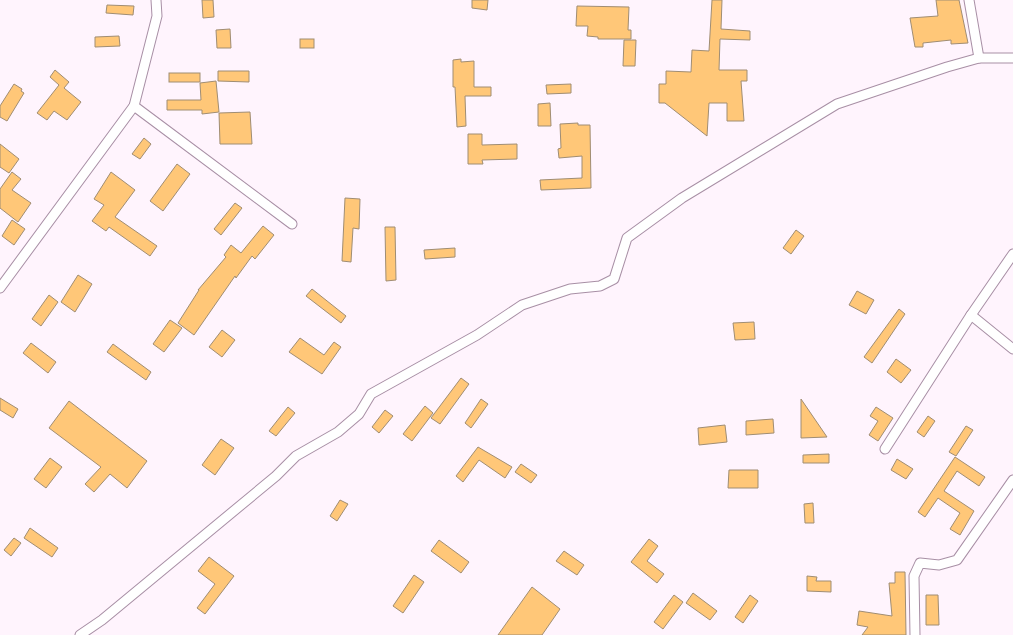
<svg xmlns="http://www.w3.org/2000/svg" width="1013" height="635" font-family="'Varela Round',sans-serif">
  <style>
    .building { fill: #ffc778; stroke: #a08d73 }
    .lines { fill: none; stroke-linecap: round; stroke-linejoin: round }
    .minor-casing { stroke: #a88fa5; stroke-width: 11 }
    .minor { stroke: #fff; stroke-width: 9 }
  </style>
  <rect width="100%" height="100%" fill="#fff4fd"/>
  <!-- building -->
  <g class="building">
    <path d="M202 0H213L214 17 203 18Z"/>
    <path d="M472 0H488L487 10 472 8Z"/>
    <path d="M712 0H722L721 29 750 31V40L720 39 719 70H747V81H741L744 121H727V103H709L707 136 665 103H659V84H666V71L691 72 692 50 709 51Z"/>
    <path d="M936 0H959L968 43 951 44V40L923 43V47H915L910 18 938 16Z"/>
    <path d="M107 5 134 6 133 15 106 13Z"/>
    <path d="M577 6 629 7 628 30H631V39H598V37L587 36 588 26H576Z"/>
    <path d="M230 29 231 48H217L216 30Z"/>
    <path d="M119 36 120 46 95 47V37Z"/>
    <rect x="300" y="39" width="14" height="9"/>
    <path d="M624 40H636L635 66H623Z"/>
    <path d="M461 59V62L474 61V87H491V96H465L466 126 457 127 455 87H453V60Z"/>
    <path d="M55 70 69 82 64 88 81 102 67 120 54 111 47 120 37 113 59 85 50 77Z"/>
    <path d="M218 71H249V82L218 81Z"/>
    <rect x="169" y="73" width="31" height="9"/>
    <path d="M216 81 219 112 202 114V110H167V100H201L200 83Z"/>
    <path d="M14 84 22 89 21 91 24 93 7 121 0 117V106Z"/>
    <path d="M571 84V93L547 94 546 85Z"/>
    <path d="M550 103 551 126H538V104Z"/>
    <path d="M250 112 252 144H220L219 113Z"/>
    <path d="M578 123V125H590L591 188 541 190 540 180 582 178V156L559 158 558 149 561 148 560 124Z"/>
    <path d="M468 134H482V145L517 144V159L482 160 483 164H468Z"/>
    <path d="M144 138 151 144 140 159 132 154Z"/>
    <path d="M0 144 19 159 9 173 0 167Z"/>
    <path d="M177 164 190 174 163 211 150 201Z"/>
    <path d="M12 172 21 179 12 190 31 203 18 222 0 208V189Z"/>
    <path d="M111 172 135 190 115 217 157 246 150 256 109 227 106 231 92 221 104 205 94 199Z"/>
    <path d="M345 198 360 199 359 229 353 228 351 262 342 261Z"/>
    <path d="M235 203 242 208 221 235 214 229Z"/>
    <path d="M12 220 25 229 14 245 2 236Z"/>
    <path d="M263 226 274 235 255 259 252 256 236 278 235 276 194 335 178 323 199 290H198L226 257 224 255 231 245 241 253Z"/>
    <path d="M385 227H395L396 280 386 281Z"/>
    <path d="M796 230 804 236 791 254 783 248Z"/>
    <path d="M455 248V257L425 259 424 250Z"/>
    <path d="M78 275 92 284 75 312 61 302Z"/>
    <path d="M312 289 346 316 341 323 306 296Z"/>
    <path d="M857 291 874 300 866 314 849 305Z"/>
    <path d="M49 295 58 302 41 326 32 319Z"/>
    <path d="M899 309 905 314 872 363 864 357Z"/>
    <path d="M170 320 182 328 164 352 153 344Z"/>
    <path d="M754 322 755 339 735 340 733 323Z"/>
    <path d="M222 330 235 340 222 357 209 347Z"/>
    <path d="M300 338 324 355 334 342 341 347 322 374 289 352Z"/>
    <path d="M31 343 56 362 48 373 23 353Z"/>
    <path d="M113 344 151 372 146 380 107 352Z"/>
    <path d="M896 359 911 370 901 383 887 372Z"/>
    <path d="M461 378 469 384 440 424 431 418Z"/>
    <path d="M0 398 18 409 13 418 0 410Z"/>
    <path d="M481 399 488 404 471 428 465 423Z"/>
    <path d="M801 399 827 437 801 438Z"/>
    <path d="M69 401 147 461 127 488 110 474 94 492 85 484 101 467 49 428Z"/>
    <path d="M425 406 433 413 412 441 403 434Z"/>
    <path d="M288 407 295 413 276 436 269 431Z"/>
    <path d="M876 407 893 418 878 441 869 435 878 421 870 416Z"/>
    <path d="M385 410 393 416 379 433 372 427Z"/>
    <path d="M928 416 935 421 924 437 917 432Z"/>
    <path d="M773 419 774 433 746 435V421Z"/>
    <path d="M725 425 727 442 699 445 698 428Z"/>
    <path d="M966 426 973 430 956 456 949 452Z"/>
    <path d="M221 439 234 448 215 475 202 465Z"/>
    <path d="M478 447 512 467 505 478 479 460 463 482 456 476Z"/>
    <path d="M829 454V463H803V455Z"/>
    <path d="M955 457 985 477 979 486 957 471 944 491 974 511 960 535 950 529 960 513 938 498 925 517 918 512Z"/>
    <path d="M50 458 62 467 46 488 34 479Z"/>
    <path d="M897 459 913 469 906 479 891 470Z"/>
    <path d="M521 464 537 475 531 483 515 472Z"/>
    <path d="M729 470H758V488H728Z"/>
    <path d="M340 500 348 504 337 521 330 516Z"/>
    <path d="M813 503 814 523H805L804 504Z"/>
    <path d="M30 528 58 548 52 557 24 538Z"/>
    <path d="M14 538 21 543 11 556 4 550Z"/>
    <path d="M649 539 658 546 647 561 664 574 657 583 631 562Z"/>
    <path d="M439 540 469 562 461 573 431 551Z"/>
    <path d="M564 551 584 565 577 575 556 561Z"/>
    <path d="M209 557 234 576 205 614 197 608 215 584 198 571Z"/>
    <path d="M895 572H905L906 635H862L868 627 857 625 859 611 892 616 889 583H895Z"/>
    <path d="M414 575 424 582 403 613 393 606Z"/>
    <path d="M807 576 817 577 816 581H831V592L807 591Z"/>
    <path d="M532 587 560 609 542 635H498Z"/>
    <path d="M693 593 717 611 710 620 686 603Z"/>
    <path d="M674 595 683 602 663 629 654 622Z"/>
    <path d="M750 595 758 601 743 623 735 617Z"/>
    <path d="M926 595H938L939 625H926Z"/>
  </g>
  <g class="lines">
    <defs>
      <g id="minor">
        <path d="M969 0 979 58"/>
        <path d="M134 106 292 224"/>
        <path d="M0 288 134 106 157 16 156 0"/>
        <path d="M971 315 1013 349"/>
        <path d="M885 449 971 315 1013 254"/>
        <path d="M80 635 102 620 276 476 296 456 338 432 359 414 371 394 477 335 522 305 570 289 600 286 614 279 627 238 682 198 837 104 947 67 979 58H1013"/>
        <path d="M915 635 914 576 920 563 939 565 957 560 1013 480"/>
      </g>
    </defs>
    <!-- minor casing -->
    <use href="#minor" class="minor-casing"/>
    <!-- minor -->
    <use href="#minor" class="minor"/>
  </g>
</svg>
